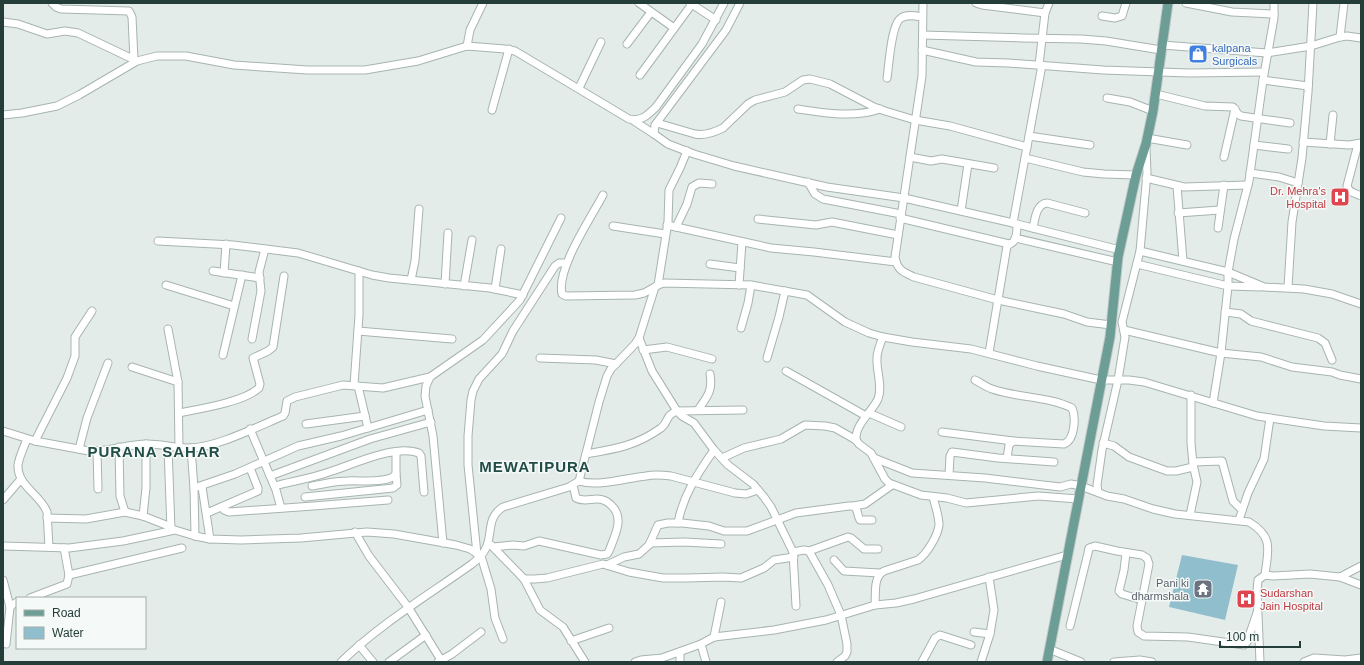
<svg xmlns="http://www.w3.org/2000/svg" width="1364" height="665" font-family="Arial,sans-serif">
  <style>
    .water { fill: #91becd }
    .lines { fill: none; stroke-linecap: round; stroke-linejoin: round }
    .minor-casing { stroke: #a7b4b1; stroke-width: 9 }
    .major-casing { stroke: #c2c9c8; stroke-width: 11 }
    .minor { stroke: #fff; stroke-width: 7 }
    .major { stroke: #6d9e96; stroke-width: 9 }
    .labels { text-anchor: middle; stroke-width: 3; stroke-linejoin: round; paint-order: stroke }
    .shop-label { font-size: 11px; fill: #366cbe; stroke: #f5f9f7; text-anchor: start }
    .health-label { font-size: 11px; fill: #be3a42; stroke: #f5f9f7; text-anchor: end }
    .worship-label { font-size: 11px; fill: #5b616d; stroke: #f5f9f7; text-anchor: end }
    .district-label { font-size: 15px; font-weight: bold; letter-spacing: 1px; fill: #224d47; stroke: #f5f9f7 }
  </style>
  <rect width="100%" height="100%" fill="#e4ecea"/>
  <!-- water -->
  <path class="water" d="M1182 555 1238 565 1225 620 1169 607Z"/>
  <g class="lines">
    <defs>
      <g id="minor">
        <path d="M52 3 56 7 61 9 129 11 132 17 134 60"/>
        <path d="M639 3 674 28"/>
        <path d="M690 3 716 20"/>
        <path d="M740 3 726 30 655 125 654 134 668 144 694 154 734 166 827 187 904 198 1013 223"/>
        <path d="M923 3 922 76 895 257C897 270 903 272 914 277L998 300 1064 314 1087 322 1111 325"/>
        <path d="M976 3 982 5 1045 13"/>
        <path d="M1186 3 1232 12 1274 14"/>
        <path d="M1102 16 1115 18 1122 16 1126 3"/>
        <path d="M3 22 18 24 47 34 65 31 78 33 137 61"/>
        <path d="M923 35 1023 38 1081 39 1106 41 1161 50"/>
        <path d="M1340 37 1344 3"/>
        <path d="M627 44 651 12"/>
        <path d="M1162 45 1267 53 1311 46 1340 37 1347 36 1361 38"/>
        <path d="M467 46 470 30 483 3"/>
        <path d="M922 50 976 62 1008 63 1103 70 1189 73 1264 72"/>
        <path d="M1039 65 1045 13 1049 3"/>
        <path d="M640 75 692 4"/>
        <path d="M887 78C889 66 891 24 901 18 907 14 916 16 922 17"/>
        <path d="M1263 80 1308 86"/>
        <path d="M579 88 601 42"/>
        <path d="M1156 94 1205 106 1233 107 1238 114 1241 116 1290 123"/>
        <path d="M1107 98 1130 102 1153 111"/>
        <path d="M798 109C824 113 854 118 880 109"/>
        <path d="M492 110 509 49"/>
        <path d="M3 115 22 113 57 106 79 95 137 61 157 56H186L234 65 307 70H365L418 61 467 46 505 49 515 51 629 119C641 122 648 115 656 107L702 44 724 3"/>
        <path d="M634 121 654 134"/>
        <path d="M657 123 695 134C704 136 715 132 723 128L748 104 755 100 785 92 803 80 810 79 830 84 874 107 885 111 915 120 950 126 1027 147"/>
        <path d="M1029 136 1090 145"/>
        <path d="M1147 138 1187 145"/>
        <path d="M1303 142 1349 145 1361 143"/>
        <path d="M1330 144 1333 115"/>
        <path d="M1358 144 1347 186C1349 193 1355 193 1361 196"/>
        <path d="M1254 145 1288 149"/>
        <path d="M1146 148 1147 173 1140 251 1228 272 1264 287 1304 289 1332 294 1361 304"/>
        <path d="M910 157 931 161 942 159 994 168"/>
        <path d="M1224 157 1235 109"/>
        <path d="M1025 158 1083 172 1104 174 1136 175"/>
        <path d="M1250 173 1279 177 1298 183"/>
        <path d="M1146 178 1184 187 1248 185"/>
        <path d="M808 182 815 194 823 199 901 214"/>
        <path d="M1177 186 1183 261"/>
        <path d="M603 195C591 218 556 269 562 294L566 296 635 295 644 293 655 287"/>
        <path d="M961 211 968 164"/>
        <path d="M1178 213 1220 210"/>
        <path d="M900 218 1009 244"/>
        <path d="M758 219 816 225 832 222 898 235"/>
        <path d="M1017 224 1120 250"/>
        <path d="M667 225 771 248 814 252 896 262"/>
        <path d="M613 226 665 234"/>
        <path d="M676 227 687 204 692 187 699 183 712 184"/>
        <path d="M1033 228C1035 219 1036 204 1047 203L1085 213"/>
        <path d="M1218 228 1224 185"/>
        <path d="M1015 238 1118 262"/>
        <path d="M158 241 233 245 298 253 372 275 389 278 490 288 523 295"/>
        <path d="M710 264 740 268"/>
        <path d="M1137 264 1228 286 1260 287"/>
        <path d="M213 271 260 278"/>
        <path d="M224 273 226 244"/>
        <path d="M411 280 415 261 419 209"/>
        <path d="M445 284 448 233"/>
        <path d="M166 285 234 306"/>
        <path d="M658 285 668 222 669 190 680 168 687 151"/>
        <path d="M739 285 742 242"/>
        <path d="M464 286 472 240"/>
        <path d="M1288 287 1292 222 1302 158 1308 92 1313 3"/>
        <path d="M495 289 501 249"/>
        <path d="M1225 312 1241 314 1251 321 1318 338 1325 343 1332 360"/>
        <path d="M741 328 748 303 751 285"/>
        <path d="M168 329 178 382 179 448"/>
        <path d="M1124 330 1221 353 1261 357 1292 367 1332 372 1340 375 1361 379"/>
        <path d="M358 331 452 339"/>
        <path d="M639 338 652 371 677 411 682 416 694 423 714 450 728 465 753 484 764 497 771 507 793 552 796 606"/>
        <path d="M252 339 261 291 259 272 265 249"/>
        <path d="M643 350 667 347 712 359"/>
        <path d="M989 353 1007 246C1009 244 1011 244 1013 242 1017 239 1017 229 1017 224L1013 223 1042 65"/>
        <path d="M223 355 242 275"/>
        <path d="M540 358 596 360 616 364"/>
        <path d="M767 358 779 317 785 291"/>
        <path d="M132 367 178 382"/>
        <path d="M786 371 866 416"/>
        <path d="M975 380C981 383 986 387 992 389 1018 398 1047 396 1072 408 1076 417 1075 440 1064 444L1013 441 1009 445 1007 458"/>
        <path d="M354 385 359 315V271"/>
        <path d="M358 386 368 428"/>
        <path d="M1213 403 1221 353 1228 286V272L1234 239 1249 181 1263 80 1274 18V3"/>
        <path d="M698 410C707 397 713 391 710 374"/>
        <path d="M179 413C199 409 244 402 259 388L260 384 253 358 268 351 273 347 284 276"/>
        <path d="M869 413 901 427"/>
        <path d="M306 424 365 416"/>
        <path d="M250 429 276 490 281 508"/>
        <path d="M3 431 35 441 89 451C108 452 127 444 147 444 161 444 175 448 190 448 215 448 259 426 283 416L285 413 287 401 295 397 343 385 383 388 430 377"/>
        <path d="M942 432 1013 441"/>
        <path d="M27 439C24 447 19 457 18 465 17 486 41 495 47 512L49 547"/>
        <path d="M856 440C855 424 872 412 878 399 883 386 876 371 877 358 877 351 880 344 883 337"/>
        <path d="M35 441 67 378 75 356V337L92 311"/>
        <path d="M1103 443 1114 446 1129 457 1167 471H1176L1193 467"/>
        <path d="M119 447 120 496 125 512"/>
        <path d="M168 447 171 530"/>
        <path d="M191 448 194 488 195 536"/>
        <path d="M79 449 87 418 108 363"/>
        <path d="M97 451 98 489"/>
        <path d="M586 454C615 449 636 446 661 428 670 421 664 416 677 411L743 410"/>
        <path d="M722 458 744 448 781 439 805 425 825 426 835 428 856 440 859 444 871 453 885 479 889 483 921 495 947 498 966 503 1038 496 1078 499"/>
        <path d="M874 458 912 473 985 478 1060 487 1071 484 1081 486 1107 496 1124 499 1153 509 1175 514 1249 522C1274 537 1268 550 1265 575"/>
        <path d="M1193 462 1222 461 1233 501 1242 510"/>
        <path d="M949 475 950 456 952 452 998 458 1054 462"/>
        <path d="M270 476 370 439 431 422"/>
        <path d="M579 481C598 487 626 478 646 476 655 474 663 475 671 476L735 493 746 494 758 490"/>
        <path d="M275 486C294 481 313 478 332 471 354 464 396 444 419 453L421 456 424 492"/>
        <path d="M312 486C324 484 335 481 347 481 359 480 389 484 396 474V452"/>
        <path d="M202 487 210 539"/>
        <path d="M194 488 235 474 298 446 341 436 428 410"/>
        <path d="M1098 492 1097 485 1102 450 1118 380 1125 337 1122 322 1140 251"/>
        <path d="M305 497 393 488 397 485 396 474"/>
        <path d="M3 500 21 479"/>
        <path d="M853 506 865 504 892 485"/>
        <path d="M222 507 224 510 229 512 313 506 388 500"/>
        <path d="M207 513 258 491V488L250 468"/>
        <path d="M1190 515 1197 482 1193 464 1191 443V395"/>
        <path d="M143 516 146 488V444"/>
        <path d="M47 518 86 519 125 512 143 516 171 527"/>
        <path d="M1239 520 1248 493 1264 459 1270 418"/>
        <path d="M678 523C683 495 698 473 714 450"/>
        <path d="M355 532 369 556 408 607 441 660"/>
        <path d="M443 543 433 436 425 396 426 386 430 377 483 340 520 300 561 218"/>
        <path d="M650 543 684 542 721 544"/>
        <path d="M491 545 524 579 540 610 563 627 585 662"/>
        <path d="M3 546 69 548 123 541 175 530 195 536 210 539 241 540 301 538 367 532 394 534 456 545 470 549 481 556 491 589 495 618 503 639"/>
        <path d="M494 547 513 545 524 546 539 541 601 555 607 554 609 551C615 535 625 518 611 505 607 501 603 499 597 499 590 499 583 502 576 498L573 485"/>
        <path d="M809 551 848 537 851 538 864 549H878"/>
        <path d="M793 552 804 550 809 551 828 585 841 615 847 644V652L845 656 837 662"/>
        <path d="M1126 553 1124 570 1119 591 1122 594 1142 600"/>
        <path d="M477 554 468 465V436L471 400 473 391 479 379 502 354 513 331 555 266 559 263H567"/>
        <path d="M834 560 844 571 880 573"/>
        <path d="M607 565 624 557 639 554 649 545 658 525 668 523H682L709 526 724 531H747L796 513 849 506C859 505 856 513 860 520H872"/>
        <path d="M69 575 182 548"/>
        <path d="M1340 577 1361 585"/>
        <path d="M524 579H535L547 578 603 564 629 572 663 578H687L723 577 741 578 764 568 774 560 794 557"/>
        <path d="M3 580 10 607"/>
        <path d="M30 598 67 584 69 575 64 548"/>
        <path d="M875 605C876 593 873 577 884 571L918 560C927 554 938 535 939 525 939 516 935 505 933 497"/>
        <path d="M1070 626 1088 553 1089 548 1095 546 1117 551 1142 555 1147 558 1149 564 1137 626 1138 632 1144 636 1188 637 1244 645 1247 642 1258 610"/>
        <path d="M974 632 990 634"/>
        <path d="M714 637 721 602"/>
        <path d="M571 641 609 628"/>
        <path d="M6 644 10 607 12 605 17 602"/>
        <path d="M701 644 706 662"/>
        <path d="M359 645 373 662"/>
        <path d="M1049 649 1081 662"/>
        <path d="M680 652V662"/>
        <path d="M341 662C380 624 427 596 472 564 477 560 483 555 486 548 493 533 486 518 503 507L569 487 579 481 599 402 607 376 611 369 635 344 639 338 655 287 658 285 664 283 751 285 807 295 845 322 869 333 883 337 912 342 971 349 1037 366 1101 380H1129L1144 382 1257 416 1324 426 1361 428"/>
        <path d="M389 662 426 635"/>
        <path d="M438 662 452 654 481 632"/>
        <path d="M635 662 641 660 662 658 701 644 714 637 774 630 826 620 875 605 896 603 914 599 1067 555"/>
        <path d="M922 662 935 638 940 635 971 645"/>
        <path d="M981 662 990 634 994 610 989 577"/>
        <path d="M1114 662 1140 660 1152 662"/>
        <path d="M1260 662 1257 591 1258 580 1265 575 1273 576 1310 574 1340 577 1361 566"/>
        <path d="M1304 662 1314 658 1345 660 1361 658"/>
      </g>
      <path id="major" d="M1047 662 1110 337 1118 257 1136 175 1146 144 1153 111 1168 3"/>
    </defs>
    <!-- minor casing -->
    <use href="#minor" class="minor-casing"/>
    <!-- major casing -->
    <use href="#major" class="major-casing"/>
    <!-- minor -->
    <use href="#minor" class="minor"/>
    <!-- major -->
    <use href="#major" class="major"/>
  </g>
  <!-- icons -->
  <defs>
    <symbol id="shop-square" viewBox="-11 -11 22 22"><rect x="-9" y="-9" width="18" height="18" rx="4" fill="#3f7fe0" stroke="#f5f9f7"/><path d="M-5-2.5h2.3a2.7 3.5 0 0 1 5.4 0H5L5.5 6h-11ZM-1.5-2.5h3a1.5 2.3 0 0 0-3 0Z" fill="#fff"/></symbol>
    <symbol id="hospital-square" viewBox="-11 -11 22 22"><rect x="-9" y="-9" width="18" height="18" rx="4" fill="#e0444e" stroke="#f5f9f7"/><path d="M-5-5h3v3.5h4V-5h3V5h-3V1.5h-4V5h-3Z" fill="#fff"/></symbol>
    <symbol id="temple-square" viewBox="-11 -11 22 22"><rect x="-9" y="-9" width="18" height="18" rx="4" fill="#6b7280" stroke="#f5f9f7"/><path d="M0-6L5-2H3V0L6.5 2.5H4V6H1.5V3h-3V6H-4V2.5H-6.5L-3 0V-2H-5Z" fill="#fff"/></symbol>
  </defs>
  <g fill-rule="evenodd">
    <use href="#shop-square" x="1187" y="43" width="22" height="22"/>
    <use href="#hospital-square" x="1329" y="186" width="22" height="22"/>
    <use href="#temple-square" x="1192" y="578" width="22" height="22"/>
    <use href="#hospital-square" x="1235" y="588" width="22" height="22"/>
  </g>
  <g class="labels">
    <!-- shop labels -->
    <g class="shop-label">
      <text x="1212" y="52">kalpana<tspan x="1212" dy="13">Surgicals</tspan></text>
    </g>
    <!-- health labels -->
    <g class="health-label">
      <text x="1326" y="195">Dr. Mehra's<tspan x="1326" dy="13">Hospital</tspan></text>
      <text x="1260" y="597" text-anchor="start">Sudarshan<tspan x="1260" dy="13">Jain Hospital</tspan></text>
    </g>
    <!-- worship labels -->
    <g class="worship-label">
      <text x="1189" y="587">Pani ki<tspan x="1189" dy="13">dharmshala</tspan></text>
    </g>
    <!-- district labels -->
    <g class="district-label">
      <text x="154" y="457">PURANA SAHAR</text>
      <text x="535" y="472">MEWATIPURA</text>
    </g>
  </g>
  <!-- border -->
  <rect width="1364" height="665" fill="none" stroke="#253d39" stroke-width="8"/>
  <!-- legend -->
  <rect x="16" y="597" width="130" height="52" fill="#f5f9f7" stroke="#a2aeab"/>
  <rect x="24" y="610" width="20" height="6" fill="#6d9e96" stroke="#a2aeab"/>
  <text x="52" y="617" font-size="12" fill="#253d39">Road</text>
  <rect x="24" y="627" width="20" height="12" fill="#91becd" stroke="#a2aeab"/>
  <text x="52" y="637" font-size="12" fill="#253d39">Water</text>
  <!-- scale -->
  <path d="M1220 641v6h80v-6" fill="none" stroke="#253d39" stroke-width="2"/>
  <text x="1226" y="641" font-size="12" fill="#253d39" stroke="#f5f9f7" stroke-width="3" paint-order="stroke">100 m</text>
</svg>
